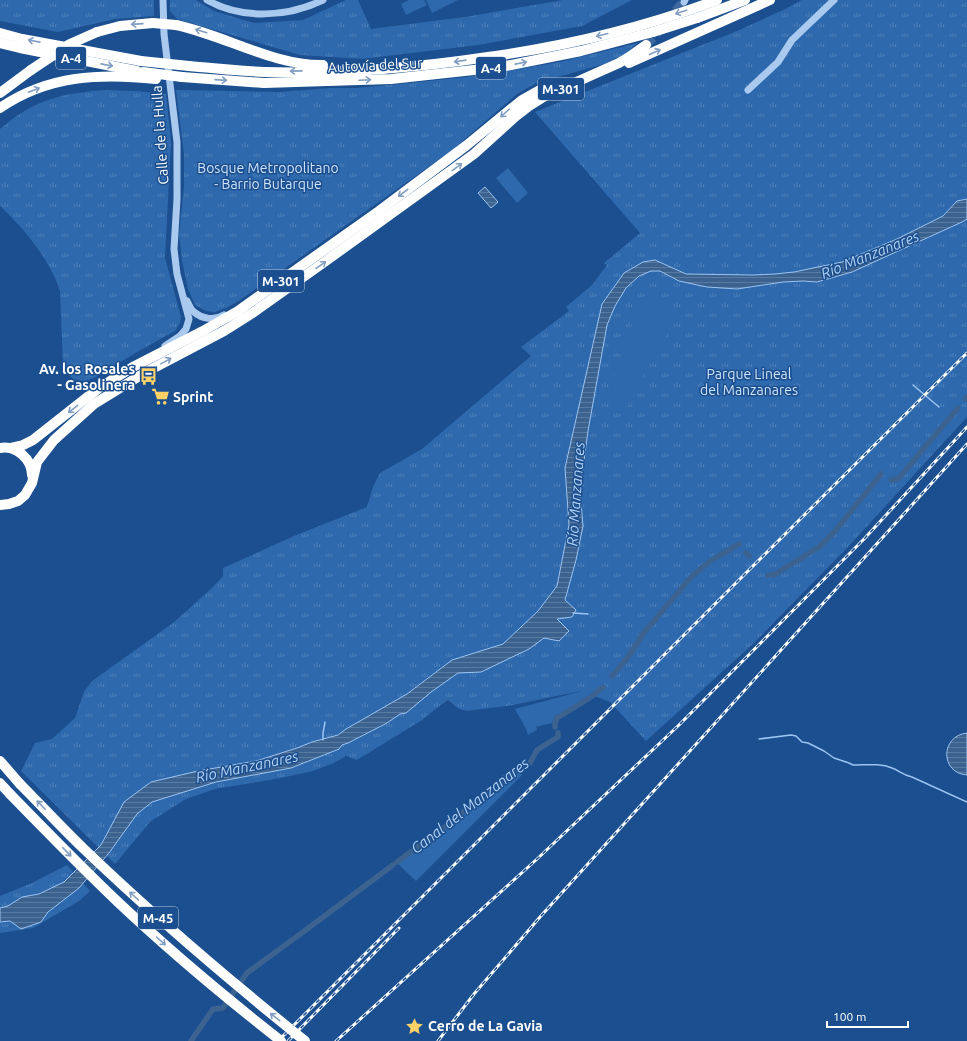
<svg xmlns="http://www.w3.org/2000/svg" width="967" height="1041" font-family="Ubuntu,sans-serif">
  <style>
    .grass { fill: url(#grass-tufts) }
    .garden { fill: #2e69ad }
    .water { fill: url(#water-rules); stroke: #9cc4f0 }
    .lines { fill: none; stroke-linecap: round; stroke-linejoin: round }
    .stream { stroke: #9cc4f0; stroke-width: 1.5 }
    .canal { stroke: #3c6290; stroke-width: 5.5 }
    .highway-tunnel { stroke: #3d69a0; stroke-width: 10; stroke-dasharray: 10 5; stroke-linecap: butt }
    .minor { stroke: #a9c9ee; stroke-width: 7 }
    .highway { stroke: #fff; stroke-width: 10 }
    .rail-casing { stroke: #fff; stroke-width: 3 }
    .rail { stroke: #1b4f8f; stroke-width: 1.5; stroke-dasharray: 4.5; stroke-linecap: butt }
    .highway-bridge { stroke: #fff; stroke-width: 10 }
    .oneway { stroke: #829ec1 }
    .labels { text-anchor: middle; stroke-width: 3; stroke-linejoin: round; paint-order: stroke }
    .shield { fill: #1b4f8f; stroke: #bbcadd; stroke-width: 1 }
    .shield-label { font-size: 13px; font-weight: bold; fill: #fff }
    .street-label { font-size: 14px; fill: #fff; stroke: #1b4f8f }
    .park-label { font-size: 14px; fill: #cfe3fa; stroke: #1b4f8f }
    .poi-label { font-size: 14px; font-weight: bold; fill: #fff; stroke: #1b4f8f; text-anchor: start }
    .water-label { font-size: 15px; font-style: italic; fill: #b5d3f5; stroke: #1b4f8f }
  </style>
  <defs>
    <pattern id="grass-tufts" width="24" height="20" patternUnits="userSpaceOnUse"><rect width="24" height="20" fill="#2e69ad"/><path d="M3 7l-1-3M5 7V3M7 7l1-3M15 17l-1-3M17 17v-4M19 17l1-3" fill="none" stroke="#4d80b9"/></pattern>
    <pattern id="water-rules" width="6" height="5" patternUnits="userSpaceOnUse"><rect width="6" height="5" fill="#3c6290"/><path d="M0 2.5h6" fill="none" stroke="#597aa1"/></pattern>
  </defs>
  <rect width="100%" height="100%" fill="#1b4f8f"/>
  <!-- grass -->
  <g class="grass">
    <path d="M0 0H154V16L115 19 58 32 0 21Z"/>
    <path d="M170 0H196L214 11 254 23 303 20 346 0H358L371 29 465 17 563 0H632L582 26 478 45 362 59 300 55 177 19 170 11Z"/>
    <path d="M802 0H967V417L848 547 754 643 646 741 610 702 581 691 513 705 467 711 459 709 448 700 438 707 422 720 357 760 346 756 334 763 313 771 281 778 215 789 186 799 151 821 115 864 21 771 35 743 52 739 75 718 84 692 92 681 173 623 212 588 223 576V568L294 536 367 507 373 487 380 473 422 449 531 356 521 347 569 311 566 307 592 285 607 265 604 263 640 233 535 112 737 31 783 10Z"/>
    <path d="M638 43 625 54 604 64 536 83 517 94 451 151 240 300 226 308 215 312 206 311 195 305 188 289 182 261 179 235 184 187V154L176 90 279 92 330 88H357L419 82 485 75 559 62Z"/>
    <path d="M107 90 135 91 166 94 171 141 165 258 181 317 180 323 175 331 137 352 96 377 86 381 75 380 69 375 63 366 60 291C50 260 24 228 0 206V129C35 99 62 93 107 90Z"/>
    <path d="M67 865 90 891 79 901 33 928 0 933V896L32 883Z"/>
  </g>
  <!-- garden -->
  <g class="garden">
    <path d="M409 0H424L427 5 406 15 401 4Z"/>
    <path d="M426 0H458L432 13Z"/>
    <path d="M508 168 528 193 517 203 496 178Z"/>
    <path d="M659 300 668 301 670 311 668 332 659 347 657 355 640 370 644 374 624 413 612 412V388L614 376 622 349 636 315 642 305 648 302Z"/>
    <path d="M589 689 591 695 555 716 552 723 536 727 537 730 528 735 526 729 515 709Z"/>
    <path d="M519 771 522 775 416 881 397 863Z"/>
  </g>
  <!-- water -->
  <g class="water">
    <path d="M485 187 498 202 491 208 478 193Z"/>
    <path d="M967 199V219L962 222 852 272 817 282 803 281 783 282 737 289 707 287 679 281 660 271H651L639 276 626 288 615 306 607 325 588 431 580 490 583 526 576 560 565 600 576 610 572 617 557 619 569 631 559 641 544 638 529 649 481 672 458 673 431 692 406 713 400 714 387 723 348 743 342 745 339 749 291 768 216 782 152 802 137 814 109 853 79 888 48 912 41 922 21 929 10 921 0 922V908L8 906 22 897 39 894 64 882 101 845 124 802 151 782 198 771 256 761 297 748 312 742 338 735 346 729 407 694 452 660 503 644 538 611 557 586 569 525 565 468 602 304 624 273 643 262 655 260 686 274 754 275 775 274 794 272 842 262 897 239 943 216 957 201Z"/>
    <path d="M967 733V775C940 773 940 736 967 733Z"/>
  </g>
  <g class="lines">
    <!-- stream -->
    <g class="stream">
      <path d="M913 385 939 407"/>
      <path d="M573 613 588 614"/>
      <path d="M759 739 791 735 796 736 802 742 808 743 824 751 834 758 849 763 853 765C866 765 880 763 892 768 900 771 902 775 912 777L967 802"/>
      <path d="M323 740V733L325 722"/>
    </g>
    <!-- canal -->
    <g class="canal">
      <path d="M966 399 967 397"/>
      <path d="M891 480 898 479 958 408"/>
      <path d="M746 553 749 556"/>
      <path d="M768 575H774L819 547 836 530 881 474"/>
      <path d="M612 676 629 656 642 635 691 577 710 561 739 544"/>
      <path d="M555 727V723L557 718 591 697 603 687"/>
      <path d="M397 862 446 826 509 774 530 763 537 750 558 737V733"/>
      <path d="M295 938 393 865"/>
      <path d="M191 1041 213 1009 223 1008 247 973 292 940"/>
    </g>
    <!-- highway-tunnel -->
    <path class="highway-tunnel" d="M646 45 684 2"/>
    <!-- minor -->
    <g class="minor">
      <path d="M163 0 164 34 177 142V199L174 249 177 274 189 319 186 329 180 336 165 346"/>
      <path d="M207 0C242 20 288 17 323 0"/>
      <path d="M684 2 685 0"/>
      <path d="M748 90 778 62 792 40 834 0"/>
      <path d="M187 301C189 305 191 310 194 312 202 319 215 321 224 315"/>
    </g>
    <!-- highway -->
    <g class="highway">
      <path d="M697 18 745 0"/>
      <path d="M176 25C224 35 274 66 323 65"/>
      <path d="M97 32 120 26 153 23"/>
      <path d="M0 33 22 39 141 61"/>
      <path d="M0 43 20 48 137 71"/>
      <path d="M629 63 770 0"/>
      <path d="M189 66C214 68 239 71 264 72 339 74 414 68 488 57 566 46 643 28 717 0"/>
      <path d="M182 77 264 83 391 79 501 67 581 51 653 32"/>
      <path d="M0 93 31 70"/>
      <path d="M0 108C48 75 101 73 156 79"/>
      <path d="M0 448C16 445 32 459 32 475"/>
      <path d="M10 448 23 445 33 440 99 388 133 367 203 331 238 311 379 211 467 145 522 100 538 91 561 83"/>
      <path d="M0 505 9 504 18 501 25 495 32 483 37 462 54 440 94 404 146 372 224 331 254 312 323 263 474 154 516 116 529 106 545 96 619 63 629 57 646 45"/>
      <path d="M0 761 20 784"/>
      <path d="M0 783 10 794"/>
    </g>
    <defs>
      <g id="rail">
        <path d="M278 1041 749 570 967 353"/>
        <path d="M288 1041 399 928"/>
        <path d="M336 1041 536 860 679 725 865 538 967 427"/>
        <path d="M438 1041 474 994 540 917 967 444"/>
      </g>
    </defs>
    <!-- rail casing -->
    <use href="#rail" class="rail-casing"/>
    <!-- rail -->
    <use href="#rail" class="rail"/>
    <!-- highway-bridge -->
    <g class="highway-bridge">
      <path d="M153 23 176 25"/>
      <path d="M653 32 697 18"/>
      <path d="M141 61 189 66"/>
      <path d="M31 70 70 44 97 32"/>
      <path d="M143 72 182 77"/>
      <path d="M20 784C42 806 62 828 84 849 155 917 229 980 305 1041"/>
      <path d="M10 794C46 831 82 868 119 903 171 952 225 997 281 1041"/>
    </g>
  </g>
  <!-- one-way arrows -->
  <defs><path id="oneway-shaft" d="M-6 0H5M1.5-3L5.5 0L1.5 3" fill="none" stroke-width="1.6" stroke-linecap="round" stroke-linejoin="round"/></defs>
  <g class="oneway">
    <use href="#oneway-shaft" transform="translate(681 12) rotate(162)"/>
    <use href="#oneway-shaft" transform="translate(137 24) rotate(176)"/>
    <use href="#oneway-shaft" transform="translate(201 31) rotate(-163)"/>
    <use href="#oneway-shaft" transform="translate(602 35) rotate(166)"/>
    <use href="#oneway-shaft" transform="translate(34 41) rotate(-169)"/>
    <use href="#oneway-shaft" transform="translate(655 52) rotate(-24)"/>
    <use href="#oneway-shaft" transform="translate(460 61) rotate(172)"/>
    <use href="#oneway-shaft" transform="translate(521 63) rotate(-11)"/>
    <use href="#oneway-shaft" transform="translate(107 65) rotate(11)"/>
    <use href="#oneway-shaft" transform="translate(296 71) rotate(179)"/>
    <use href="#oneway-shaft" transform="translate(221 80) rotate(4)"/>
    <use href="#oneway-shaft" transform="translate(365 80) rotate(-3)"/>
    <use href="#oneway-shaft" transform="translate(34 90) rotate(-21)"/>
    <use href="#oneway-shaft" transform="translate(505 113) rotate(138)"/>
    <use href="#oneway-shaft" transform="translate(457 167) rotate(-36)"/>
    <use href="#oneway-shaft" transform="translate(403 193) rotate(143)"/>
    <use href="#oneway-shaft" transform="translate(321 265) rotate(-35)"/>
    <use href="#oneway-shaft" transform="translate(166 361) rotate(-29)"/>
    <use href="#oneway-shaft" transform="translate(73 409) rotate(142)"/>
    <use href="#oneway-shaft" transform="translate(41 805) rotate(-134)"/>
    <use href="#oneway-shaft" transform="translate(67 852) rotate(46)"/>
    <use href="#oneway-shaft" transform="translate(134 896) rotate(-138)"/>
    <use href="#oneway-shaft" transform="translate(161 941) rotate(42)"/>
    <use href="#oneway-shaft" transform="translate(275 1017) rotate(-142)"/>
  </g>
  <!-- icons -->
  <defs>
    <symbol id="bus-bare" viewBox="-9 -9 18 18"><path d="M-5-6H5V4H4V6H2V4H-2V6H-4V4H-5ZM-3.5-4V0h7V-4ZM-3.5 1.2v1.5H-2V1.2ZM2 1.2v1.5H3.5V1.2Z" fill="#ffd166" stroke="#1b4f8f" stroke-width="2.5" paint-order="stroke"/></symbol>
    <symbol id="supermarket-bare" viewBox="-9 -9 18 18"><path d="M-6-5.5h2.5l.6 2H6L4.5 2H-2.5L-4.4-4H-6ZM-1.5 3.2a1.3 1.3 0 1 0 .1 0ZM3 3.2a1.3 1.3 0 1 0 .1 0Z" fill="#ffd166" stroke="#1b4f8f" stroke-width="2.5" paint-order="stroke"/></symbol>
    <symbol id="sight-bare" viewBox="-9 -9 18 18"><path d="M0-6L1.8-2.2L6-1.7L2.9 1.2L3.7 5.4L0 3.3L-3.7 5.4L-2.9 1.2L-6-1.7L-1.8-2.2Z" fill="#ffd166" stroke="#1b4f8f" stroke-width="2.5" paint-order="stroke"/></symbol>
  </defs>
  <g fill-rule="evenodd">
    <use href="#bus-bare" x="136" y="364" width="25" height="25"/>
    <use href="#supermarket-bare" x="148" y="384" width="25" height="25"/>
    <use href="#sight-bare" x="402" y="1014" width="25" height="25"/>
  </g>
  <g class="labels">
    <!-- shield labels -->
    <g class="shield">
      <rect x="56" y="47" width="30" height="22" rx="3"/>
      <rect x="476" y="57" width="30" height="22" rx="3"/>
      <rect x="538" y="78" width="46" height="22" rx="3"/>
      <rect x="258" y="270" width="46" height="22" rx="3"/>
      <rect x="138" y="907" width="40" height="22" rx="3"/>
    </g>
    <g class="shield-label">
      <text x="71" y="63">A-4</text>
      <text x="491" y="73">A-4</text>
      <text x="561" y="94">M-301</text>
      <text x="281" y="286">M-301</text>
      <text x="158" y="923">M-45</text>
    </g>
    <!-- street labels -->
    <g class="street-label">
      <text transform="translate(375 65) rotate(-3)" y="5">Autovía del Sur</text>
      <text transform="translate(160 135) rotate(-94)" y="5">Calle de la Hulla</text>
    </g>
    <!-- park labels -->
    <g class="park-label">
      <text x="268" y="173">Bosque Metropolitano<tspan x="268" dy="16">- Barrio Butarque</tspan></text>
      <text x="749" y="379">Parque Lineal<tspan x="749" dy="16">del Manzanares</tspan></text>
    </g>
    <!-- poi labels -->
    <g class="poi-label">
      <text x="135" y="374" text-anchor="end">Av. los Rosales<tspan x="135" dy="16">- Gasolinera</tspan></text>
      <text x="173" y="402">Sprint</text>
      <text x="428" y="1031">Cerro de La Gavia</text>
    </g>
    <!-- water labels -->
    <g class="water-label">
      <text transform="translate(870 255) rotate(-22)" y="5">Río Manzanares</text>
      <text transform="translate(576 494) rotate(-86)" y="5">Río Manzanares</text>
      <text transform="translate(247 767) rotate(-12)" y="5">Río Manzanares</text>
      <text transform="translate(470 806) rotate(-38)" y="5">Canal del Manzanares</text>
    </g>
  </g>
  <!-- scale -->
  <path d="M827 1021v6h81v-6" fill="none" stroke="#ffffff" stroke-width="2"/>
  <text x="833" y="1021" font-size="12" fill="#ffffff" stroke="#1b4f8f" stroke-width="3" paint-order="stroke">100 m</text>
</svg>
